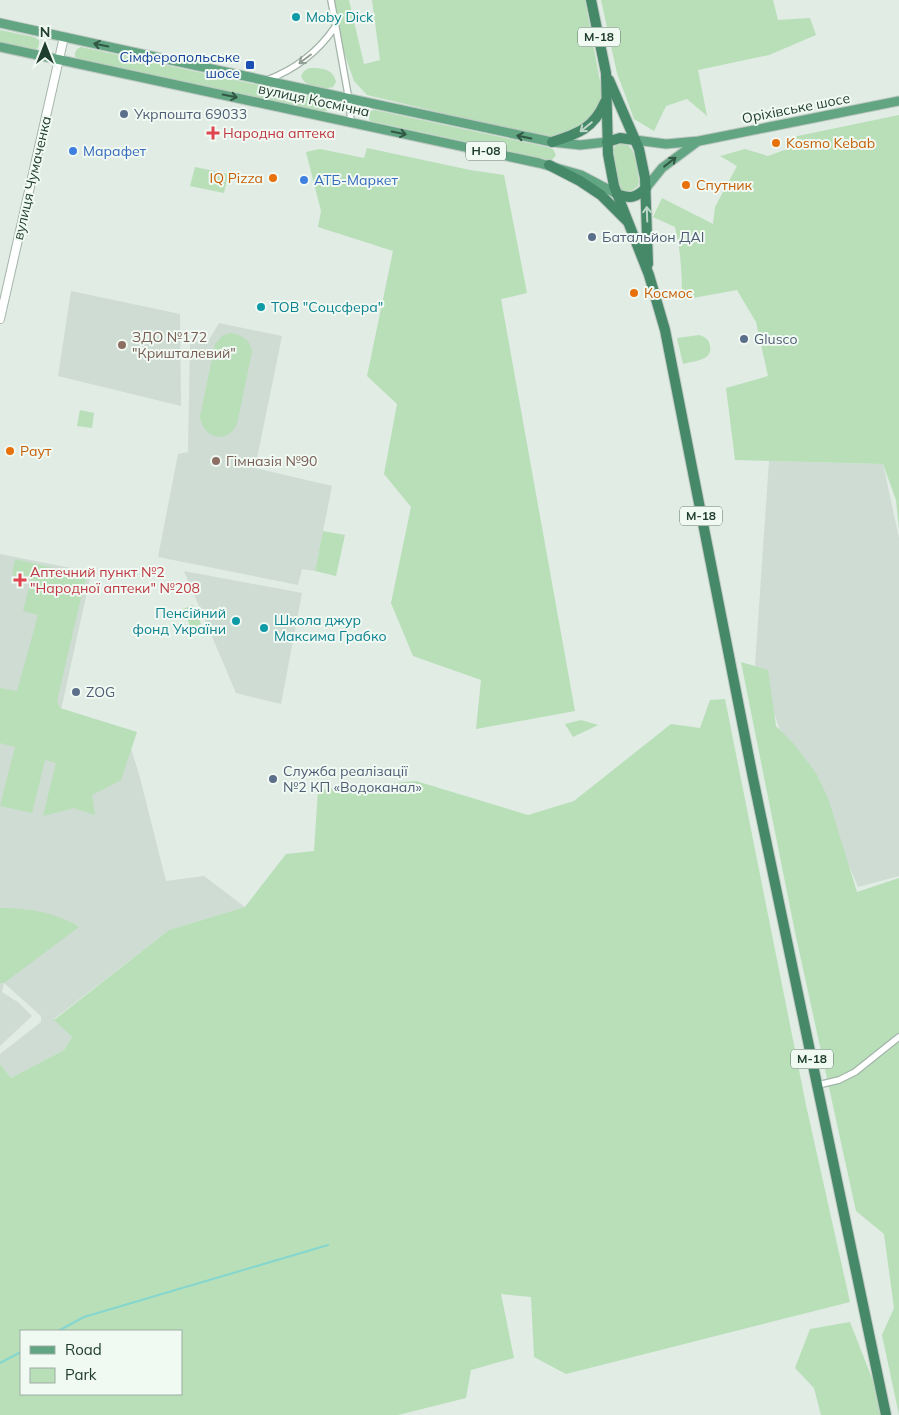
<svg xmlns="http://www.w3.org/2000/svg" width="899" height="1415" font-family="Mulish,sans-serif">
  <style>
    .built { fill: #cfdcd3 }
    .green { fill: #b8dfb8; fill-rule: evenodd }
    .lines { fill: none; stroke-linecap: round; stroke-linejoin: round }
    .stream { stroke: #84d6ce; stroke-width: 2 }
    .minor-casing { stroke: #a3b4aa; stroke-width: 8 }
    .tertiary-casing { stroke: #a3b4aa; stroke-width: 10 }
    .primary-casing { stroke: #c1c9c4; stroke-width: 11 }
    .trunk-casing { stroke: #c1c9c4; stroke-width: 12 }
    .minor { stroke: #fff; stroke-width: 5.5 }
    .tertiary { stroke: #fff; stroke-width: 8 }
    .primary { stroke: #62a583; stroke-width: 9 }
    .trunk { stroke: #468968; stroke-width: 10 }
    .oneway { stroke: #305843 }
    .oneway2 { stroke: #909e96 }
    .oneway3 { stroke: #bed7c9 }
    .culture-dot { fill: #0f9aa8; stroke: #f1f9f3; stroke-width: 2 }
    .transit-dot { fill: #1a4fb4; stroke: #f1f9f3; stroke-width: 2 }
    .service-dot { fill: #5c6f8a; stroke: #f1f9f3; stroke-width: 2 }
    .health-dot { fill: #e0444e; stroke: #f1f9f3; stroke-width: 2 }
    .food-dot { fill: #e8710a; stroke: #f1f9f3; stroke-width: 2 }
    .shop-dot { fill: #3f7fe0; stroke: #f1f9f3; stroke-width: 2 }
    .education-dot { fill: #8d6e63; stroke: #f1f9f3; stroke-width: 2 }
    .labels { text-anchor: middle; stroke-width: 4; stroke-linejoin: round; paint-order: stroke }
    .shield { fill: #f1f9f3; stroke: #5f7669; stroke-width: 1 }
    .shield-label { font-size: 12px; font-weight: bold; fill: #203e2e }
    .culture-label { font-size: 14px; fill: #0d838f; stroke: #f1f9f3; text-anchor: start }
    .transit-label { font-size: 14px; fill: #164399; stroke: #f1f9f3; text-anchor: end }
    .street-label { font-size: 14px; fill: #203e2e; stroke: #f1f9f3 }
    .service-label { font-size: 14px; fill: #4e5e75; stroke: #f1f9f3; text-anchor: start }
    .health-label { font-size: 14px; fill: #be3a42; stroke: #f1f9f3; text-anchor: start }
    .food-label { font-size: 14px; fill: #c56008; stroke: #f1f9f3; text-anchor: start }
    .shop-label { font-size: 14px; fill: #366cbe; stroke: #f1f9f3; text-anchor: start }
    .education-label { font-size: 14px; fill: #785e54; stroke: #f1f9f3; text-anchor: start }
  </style>
  <rect width="100%" height="100%" fill="#e0ece4"/>
  <!-- built -->
  <g class="built">
    <path d="M71 291 180 314 181 406 58 376Z"/>
    <path d="M219 323 282 336 255 468 332 486 315 571 302 569 298 585 158 557 178 454 188 452 190 341 207 343Z"/>
    <path d="M769 461 883 464 899 538V876L858 887 815 786 796 771 755 665Z"/>
    <path d="M0 554 81 570 90 578 59 719 128 739 139 774 166 881 204 876 245 907 169 930 54 1019 72 1037 64 1050 11 1078 0 1064V1054L41 1022V1016L4 983 2 992 19 1003 32 1016 0 1046Z"/>
    <path d="M184 571 302 593 281 704 236 693Z"/>
  </g>
  <!-- green -->
  <g class="green">
    <path d="M331 0H349L364 64 380 60 372 0H585L602 92 597 111 587 125 569 136 548 138 367 95 354 81 338 35Z"/>
    <path d="M601 0H773L778 20 810 18 816 35 769 55 698 70 707 116 687 99 666 106 654 131 634 119 617 73Z"/>
    <path d="M0 30 34 37 39 40V45L37 49H31L0 42Z"/>
    <path d="M81 47 324 99 328 101 330 105 328 110 323 112 79 59 75 57V53L77 49Z"/>
    <path d="M309 68C321 68 333 68 336 82L333 87C323 90 304 87 301 76L304 71Z"/>
    <path d="M375 110 547 147 553 149 556 155 552 160 545 159 370 121 367 114 369 111Z"/>
    <path d="M899 115V529L896 500 883 464 735 460 726 388 768 376 756 322 737 290 682 300C682 275 681 251 675 227L653 217 662 198 713 224 715 207 737 166 720 156 745 149 768 156 790 148 788 138Z"/>
    <path d="M624 143C637 148 637 169 639 181L638 186 630 192 621 190 618 186 612 151 616 145Z"/>
    <path d="M367 148 470 170 504 175 527 293 501 299 575 711 476 729 481 680 413 656 391 603 411 507 384 474 397 404 367 376 393 251 318 227 321 211 306 152 320 149 364 158Z"/>
    <path d="M195 167 228 174 224 193 190 186Z"/>
    <path d="M230 333C242 335 250 339 252 352L237 424C227 445 203 438 200 417L215 344 223 335Z"/>
    <path d="M699 335C705 337 709 339 710 346 713 361 693 361 683 364L677 338Z"/>
    <path d="M80 410 94 413 92 428 77 426Z"/>
    <path d="M323 531 345 535 336 576 315 571Z"/>
    <path d="M15 559 86 576 57 701 60 708 137 732 121 780 92 795 95 815 74 808 43 816 56 763 45 760 32 813 0 806 15 747 0 743V688L17 691 38 615 23 611 31 580 12 575Z"/>
    <path d="M193 605 201 624 191 628 183 609Z"/>
    <path d="M741 662 768 670 776 726 794 744 816 773 828 798 857 892 899 878V1415L882 1335 894 1308 884 1234 856 1211 795 932Z"/>
    <path d="M725 699 806 1105 850 1302 566 1374 534 1357 531 1297 501 1294 514 1358 471 1370 466 1398 398 1415H0V1064L11 1078 64 1050 72 1037 54 1020 169 930 245 907 286 854 314 851 318 790 416 781 528 815 574 801 671 724 700 728 710 700ZM21 1331H181V1394H21Z"/>
    <path d="M581 720 598 725 573 737 565 724Z"/>
    <path d="M0 908C27 908 56 912 79 927L4 983H0Z"/>
    <path d="M850 1322 875 1386 880 1415H821L814 1388 795 1368 810 1329Z"/>
  </g>
  <g class="lines">
    <!-- stream -->
    <g class="stream">
      <path d="M58 1331 84 1317 328 1245"/>
      <path d="M0 1363 21 1352"/>
    </g>
    <defs>
      <g id="minor">
        <path d="M331 0 349 100 351 122"/>
        <path d="M267 80C296 69 318 52 335 27"/>
        <path d="M818 1085 839 1080 855 1072 899 1037"/>
      </g>
      <path id="tertiary" d="M0 319 64 37"/>
      <g id="primary">
        <path d="M0 23C184 63 368 104 552 142L580 145 607 142"/>
        <path d="M0 47 539 163 581 175 617 194"/>
        <path d="M635 140 666 144 699 141 899 101"/>
        <path d="M646 188 662 168 697 142"/>
      </g>
      <g id="trunk">
        <path d="M591 0 606 73 608 154 614 186 649 275 665 330 753 778 886 1415"/>
        <path d="M609 80 639 149 645 178 648 264"/>
        <path d="M552 142C578 134 594 128 605 102"/>
        <path d="M607 142 620 138 635 140"/>
        <path d="M549 165 580 181 601 195 627 221"/>
        <path d="M617 194C630 199 636 198 646 188"/>
      </g>
    </defs>
    <!-- minor casing -->
    <use href="#minor" class="minor-casing"/>
    <!-- tertiary casing -->
    <use href="#tertiary" class="tertiary-casing"/>
    <!-- primary casing -->
    <use href="#primary" class="primary-casing"/>
    <!-- trunk casing -->
    <use href="#trunk" class="trunk-casing"/>
    <!-- minor -->
    <use href="#minor" class="minor"/>
    <!-- tertiary -->
    <use href="#tertiary" class="tertiary"/>
    <!-- primary -->
    <use href="#primary" class="primary"/>
    <!-- trunk -->
    <use href="#trunk" class="trunk"/>
  </g>
  <!-- one-way arrows -->
  <defs><path id="oneway-shaft" d="M-6 0H5M1.5-3L5.5 0L1.5 3" fill="none" stroke-width="1.6" stroke-linecap="round" stroke-linejoin="round" transform="scale(1.25)"/></defs>
  <g class="oneway">
    <use href="#oneway-shaft" transform="translate(101 45) rotate(-168)"/>
    <use href="#oneway-shaft" transform="translate(230 96) rotate(12)"/>
    <use href="#oneway-shaft" transform="translate(399 133) rotate(12)"/>
    <use href="#oneway-shaft" transform="translate(524 137) rotate(-168)"/>
    <use href="#oneway-shaft" transform="translate(670 162) rotate(-38)"/>
  </g>
  <use class="oneway2" href="#oneway-shaft" transform="translate(305 59) rotate(143)"/>
  <g class="oneway3">
    <use href="#oneway-shaft" transform="translate(586 127) rotate(141)"/>
    <use href="#oneway-shaft" transform="translate(647 214) rotate(-92)"/>
  </g>
  <!-- markers -->
  <g class="culture-dot">
    <circle cx="296" cy="17" r="5"/>
    <circle cx="261" cy="307" r="5"/>
    <circle cx="236" cy="621" r="5"/>
    <circle cx="264" cy="628" r="5"/>
  </g>
  <rect class="transit-dot" x="245" y="60" width="10" height="10" rx="2.5"/>
  <g class="service-dot">
    <circle cx="124" cy="114" r="5"/>
    <circle cx="592" cy="237" r="5"/>
    <circle cx="744" cy="339" r="5"/>
    <circle cx="76" cy="692" r="5"/>
    <circle cx="273" cy="779" r="5"/>
  </g>
  <g class="health-dot">
    <path d="M210.5 125.5h5v5h5v5h-5v5h-5v-5h-5v-5h5z"/>
    <path d="M17.5 572.5h5v5h5v5h-5v5h-5v-5h-5v-5h5z"/>
  </g>
  <g class="food-dot">
    <circle cx="776" cy="143" r="5"/>
    <circle cx="273" cy="178" r="5"/>
    <circle cx="686" cy="185" r="5"/>
    <circle cx="634" cy="293" r="5"/>
    <circle cx="10" cy="451" r="5"/>
  </g>
  <g class="shop-dot">
    <circle cx="73" cy="151" r="5"/>
    <circle cx="304" cy="180" r="5"/>
  </g>
  <g class="education-dot">
    <circle cx="122" cy="345" r="5"/>
    <circle cx="216" cy="461" r="5"/>
  </g>
  <g class="labels">
    <!-- shield labels -->
    <g class="shield">
      <rect x="578" y="27.5" width="42" height="19" rx="4"/>
      <rect x="466" y="141.5" width="40" height="19" rx="4"/>
      <rect x="680" y="506.5" width="42" height="19" rx="4"/>
      <rect x="791" y="1049.5" width="42" height="19" rx="4"/>
    </g>
    <g class="shield-label">
      <text x="599" y="41">М-18</text>
      <text x="486" y="155">Н-08</text>
      <text x="701" y="520">М-18</text>
      <text x="812" y="1063">М-18</text>
    </g>
    <!-- culture labels -->
    <g class="culture-label">
      <text x="306" y="22">Moby Dick</text>
      <text x="271" y="312">ТОВ "Соцсфера"</text>
      <text x="226" y="618" text-anchor="end">Пенсійний<tspan x="226" dy="16">фонд України</tspan></text>
      <text x="274" y="625">Школа джур<tspan x="274" dy="16">Максима Грабко</tspan></text>
    </g>
    <!-- transit labels -->
    <g class="transit-label">
      <text x="240" y="62">Сімферопольське<tspan x="240" dy="16">шосе</tspan></text>
    </g>
    <!-- street labels -->
    <g class="street-label">
      <text transform="translate(314 100) rotate(12)" y="5">вулиця Космічна</text>
      <text transform="translate(796 108) rotate(-11)" y="5">Оріхівське шосе</text>
      <text transform="translate(32 178) rotate(-77)" y="5">вулиця Чумаченка</text>
    </g>
    <!-- service labels -->
    <g class="service-label">
      <text x="134" y="119">Укрпошта 69033</text>
      <text x="602" y="242">Батальйон ДАI</text>
      <text x="754" y="344">Glusco</text>
      <text x="86" y="697">ZOG</text>
      <text x="283" y="776">Служба реалізації<tspan x="283" dy="16">№2 КП «Водоканал»</tspan></text>
    </g>
    <!-- health labels -->
    <g class="health-label">
      <text x="223" y="138">Народна аптека</text>
      <text x="30" y="577">Аптечний пункт №2<tspan x="30" dy="16">"Народної аптеки" №208</tspan></text>
    </g>
    <!-- food labels -->
    <g class="food-label">
      <text x="786" y="148">Kosmo Kebab</text>
      <text x="263" y="183" text-anchor="end">IQ Pizza</text>
      <text x="696" y="190">Спутник</text>
      <text x="644" y="298">Космос</text>
      <text x="20" y="456">Раут</text>
    </g>
    <!-- shop labels -->
    <g class="shop-label">
      <text x="83" y="156">Марафет</text>
      <text x="314" y="185">АТБ-Маркет</text>
    </g>
    <!-- education labels -->
    <g class="education-label">
      <text x="132" y="342">ЗДО №172<tspan x="132" dy="16">"Кришталевий"</tspan></text>
      <text x="226" y="466">Гімназія №90</text>
    </g>
  </g>
  <!-- legend -->
  <rect x="20" y="1330" width="162" height="65" fill="#f1f9f3" stroke="#9daea4"/>
  <rect x="30" y="1346" width="25" height="8" fill="#62a583" stroke="#9daea4"/>
  <text x="65" y="1355" font-size="15" fill="#203e2e">Road</text>
  <rect x="30" y="1368" width="25" height="15" fill="#b8dfb8" stroke="#9daea4"/>
  <text x="65" y="1380" font-size="15" fill="#203e2e">Park</text>
  <!-- north arrow -->
  <g transform="translate(45 45)" stroke="#f1f9f3" stroke-width="4" paint-order="stroke">
  <path d="M0-4L9 19L0 12L-9 19Z" fill="#203e2e"/>
  <text y="-8" font-size="14" font-weight="bold" text-anchor="middle" fill="#203e2e">N</text>
  </g>
</svg>
